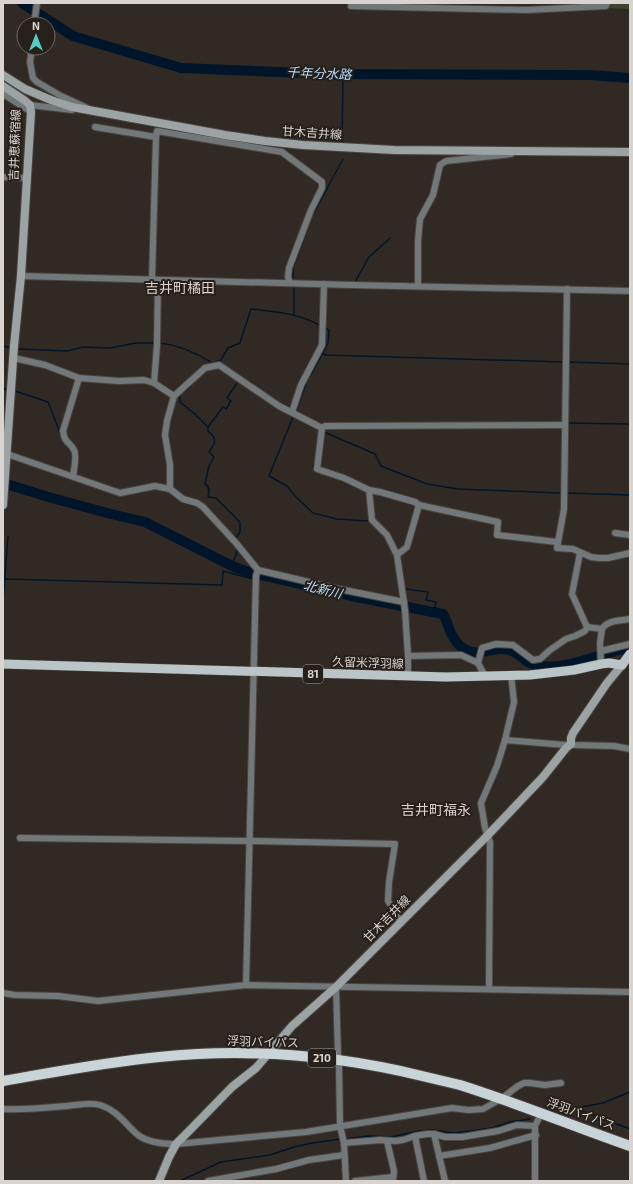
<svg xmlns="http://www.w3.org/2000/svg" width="633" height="1184" font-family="'Exo 2','Noto Sans JP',sans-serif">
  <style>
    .green { fill: #40442d }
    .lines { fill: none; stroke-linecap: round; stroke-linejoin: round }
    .stream { stroke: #001529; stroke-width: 1.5 }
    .river { stroke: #001529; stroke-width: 10 }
    .minor-casing { stroke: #4c4440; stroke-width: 8 }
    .secondary-casing { stroke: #4c4440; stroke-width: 10 }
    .primary-casing { stroke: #4c4440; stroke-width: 10 }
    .trunk-casing { stroke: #4c4440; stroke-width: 12 }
    .minor { stroke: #727879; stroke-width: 6 }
    .secondary { stroke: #9ba3a5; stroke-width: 8 }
    .primary { stroke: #bac5c8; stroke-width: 9 }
    .trunk { stroke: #c8d4d8; stroke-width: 10 }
    .labels { text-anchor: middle; stroke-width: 4; stroke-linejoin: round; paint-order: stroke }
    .shield { fill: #271f1a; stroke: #a49e99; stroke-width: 1 }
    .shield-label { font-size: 11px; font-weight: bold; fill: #d9d4d0 }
    .street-label { font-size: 12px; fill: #d9d4d0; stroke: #271f1a }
    .water-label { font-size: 13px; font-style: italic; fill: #b4dafe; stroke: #271f1a }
    .quarter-label { font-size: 14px; fill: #ddd3cc; stroke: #271f1a }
  </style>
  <rect width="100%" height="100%" fill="#312924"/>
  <!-- green -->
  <path class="green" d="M608 3H630V9L607 8Z"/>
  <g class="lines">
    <!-- stream -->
    <g class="stream">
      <path d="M342 144 343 74"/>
      <path d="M310 220 343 159"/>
      <path d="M293 279V268L307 230"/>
      <path d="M298 281 351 282"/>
      <path d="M357 282H355L369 257 390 238"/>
      <path d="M294 287V315"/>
      <path d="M158 343C176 344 199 354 214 364"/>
      <path d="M3 346 12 348"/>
      <path d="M17 349 67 351 83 347 110 348 136 343H155"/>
      <path d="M323 353 325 355 564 362"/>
      <path d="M568 362 630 364"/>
      <path d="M213 363 221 360 228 348 240 343 251 309C276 312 298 313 321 326"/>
      <path d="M218 368 261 397"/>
      <path d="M3 388 8 390"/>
      <path d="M15 391 48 402 62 438"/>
      <path d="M185 391 191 386"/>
      <path d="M180 397V402L195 414 208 427"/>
      <path d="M296 411 308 378 312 373 328 343 329 330 324 328"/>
      <path d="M293 417 269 476 287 486 294 495 313 513 337 519 368 521"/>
      <path d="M568 423 630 424"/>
      <path d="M324 432 375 454 381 466 427 484 458 489 562 493"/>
      <path d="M313 466 314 465"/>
      <path d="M566 493 630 495"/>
      <path d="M235 539 240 532V522L216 498 208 497C209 492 210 486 205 484L209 466 214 457 209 452C216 443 217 438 208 431V427L223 407 226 409 231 401 227 398 237 383"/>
      <path d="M232 566 238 549"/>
      <path d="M5 579 222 585 223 571 253 579"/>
      <path d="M404 588 405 589 428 592 426 600 436 602 434 612"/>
      <path d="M3 600 8 536"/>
      <path d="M630 1092 603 1103 581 1107 582 1111 630 1129"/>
      <path d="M344 1139 368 1136 391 1137 419 1131 432 1130 454 1133 470 1131 492 1128 510 1122 530 1119"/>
      <path d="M180 1181 221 1162 270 1155 294 1147 312 1143 341 1139"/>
    </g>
    <!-- river -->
    <g class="river">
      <path d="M22 3 73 36 181 68 329 74 589 75 630 78"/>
      <path d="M3 483 52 498 111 514 145 522 232 566 248 572 351 596 443 614C447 620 448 627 451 633 457 646 467 654 482 652 492 651 498 647 509 650 519 652 525 663 535 665 564 672 601 653 630 647"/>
    </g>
    <defs>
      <g id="minor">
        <path d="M351 6 526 10 606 6 607 3"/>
        <path d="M34 24 37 3"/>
        <path d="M32 48 30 62 33 78 37 82 61 96 87 108"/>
        <path d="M3 94 31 112"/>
        <path d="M30 105 72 110"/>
        <path d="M95 127 156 137"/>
        <path d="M3 177 26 178"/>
        <path d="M21 276 352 285 630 291"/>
        <path d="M152 280 156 137 157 131 282 152 322 182V188L311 210 289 268 288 277 290 283"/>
        <path d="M418 286V241L420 219 433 195 440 165 446 161 511 154"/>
        <path d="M567 289 564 509 557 548 573 549 591 557 599 558H608L630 553"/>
        <path d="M14 358 45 365 79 378 119 381 144 380 154 383 174 396"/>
        <path d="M154 383 157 345 158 280"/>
        <path d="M292 412 301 385 322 345 324 284"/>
        <path d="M322 428 317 469 344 478 369 490 372 520 387 535 397 555 405 610 408 656V676"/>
        <path d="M7 454 120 493 155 486 170 489 183 499 197 503 203 507 236 543 258 570 334 588 404 602"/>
        <path d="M73 476C74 470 77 455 74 450 70 441 65 445 63 431L79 378"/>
        <path d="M170 489V465L165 435 167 421 174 396 205 368 219 365 279 406 322 428 325 426 565 425"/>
        <path d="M369 490 380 492 415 502 419 505 407 547 397 555"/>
        <path d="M419 505 498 522 497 535 557 542"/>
        <path d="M615 533 630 535"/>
        <path d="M580 553 572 594 587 627"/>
        <path d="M587 627 602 629C607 620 620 621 630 619"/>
        <path d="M601 651 630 644"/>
        <path d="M408 656 461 655 478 663"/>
        <path d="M601 664 600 643 602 629"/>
        <path d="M485 676 478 663 482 648 496 644 513 645 533 660 540 659 550 650 566 639 575 636 585 631 587 627"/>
        <path d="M505 740 514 702 511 675"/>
        <path d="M20 838 250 841 395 844 389 882 388 901 401 922"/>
        <path d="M246 985 256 576 258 570"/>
        <path d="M336 987 338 1054 339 1066 340 1126 344 1143 346 1181"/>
        <path d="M489 989 490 842 485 828 481 803 497 766 505 740 566 745 571 744 574 745 614 746 630 749"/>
        <path d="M3 993 15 995 58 996 98 1001 246 985 630 992"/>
        <path d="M3 1109C25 1110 45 1108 67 1106 78 1105 90 1102 100 1105 117 1110 126 1125 138 1135 149 1143 164 1144 176 1144L306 1132 452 1108 468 1110 483 1109 501 1099 518 1086 524 1083H530L545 1085 561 1083"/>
        <path d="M434 1134 445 1181"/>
        <path d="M415 1136 424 1181"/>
        <path d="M387 1141 394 1171 393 1181"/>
        <path d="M344 1143 380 1140 395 1141 403 1140 415 1136 427 1134H434L445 1137H462L498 1131 517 1125 535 1126"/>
        <path d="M439 1156 490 1148 536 1135"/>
        <path d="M208 1181 276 1169 309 1160 344 1155"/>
        <path d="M355 1181 393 1177"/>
        <path d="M535 1181V1126L541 1114"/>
      </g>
      <g id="secondary">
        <path d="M3 75 25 89 51 100 72 107 225 135 265 141 303 145 394 150 630 152"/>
        <path d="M3 86 24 100 30 105 31 112 21 276 14 346 3 505"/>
        <path d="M159 1181 169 1157 176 1144 189 1131 232 1087 256 1068 292 1026 336 987 488 835 543 777 566 748 571 744V738L573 733 607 683 622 665"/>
      </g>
      <path id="primary" d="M3 664 446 677 530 675 574 670 601 664 609 663 622 665 630 654"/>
      <path id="trunk" d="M3 1081C55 1072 107 1062 159 1057 247 1048 336 1055 422 1076 435 1079 447 1082 460 1085 517 1103 573 1126 630 1146"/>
    </defs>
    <!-- minor casing -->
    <use href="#minor" class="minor-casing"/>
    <!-- secondary casing -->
    <use href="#secondary" class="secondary-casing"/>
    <!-- primary casing -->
    <use href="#primary" class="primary-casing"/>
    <!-- trunk casing -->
    <use href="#trunk" class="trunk-casing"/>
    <!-- minor -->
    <use href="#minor" class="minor"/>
    <!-- secondary -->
    <use href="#secondary" class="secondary"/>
    <!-- primary -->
    <use href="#primary" class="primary"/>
    <!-- trunk -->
    <use href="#trunk" class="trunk"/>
  </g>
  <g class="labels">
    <!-- shield labels -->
    <g class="shield">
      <rect x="303" y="665" width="20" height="18" rx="3"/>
      <rect x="308" y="1049" width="28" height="18" rx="3"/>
    </g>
    <g class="shield-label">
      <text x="313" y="678">81</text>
      <text x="322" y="1062">210</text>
    </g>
    <!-- street labels -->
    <g class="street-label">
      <text transform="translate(312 133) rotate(4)" y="4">甘木吉井線</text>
      <text transform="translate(15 145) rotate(-88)" y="4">吉井恵蘇宿線</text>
      <text transform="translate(368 663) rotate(2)" y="4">久留米浮羽線</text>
      <text transform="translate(387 919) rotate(-45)" y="4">甘木吉井線</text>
      <text transform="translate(263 1042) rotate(2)" y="4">浮羽バイパス</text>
      <text transform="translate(581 1114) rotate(20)" y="4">浮羽バイパス</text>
    </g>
    <!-- water labels -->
    <g class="water-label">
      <text transform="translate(319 73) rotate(2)" y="5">千年分水路</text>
      <text transform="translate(323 589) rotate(14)" y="5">北新川</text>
    </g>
    <!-- quarter labels -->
    <g class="quarter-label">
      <text x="180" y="293">吉井町橘田</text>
      <text x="436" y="815">吉井町福永</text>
    </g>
  </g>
  <!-- border -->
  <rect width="633" height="1184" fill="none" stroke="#d9d4d0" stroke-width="8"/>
  <!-- north arrow -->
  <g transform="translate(36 36)"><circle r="19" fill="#271f1a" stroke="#6e6763"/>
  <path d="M0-3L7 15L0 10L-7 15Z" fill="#54cdc6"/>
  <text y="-6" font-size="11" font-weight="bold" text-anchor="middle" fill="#d9d4d0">N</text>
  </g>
</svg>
